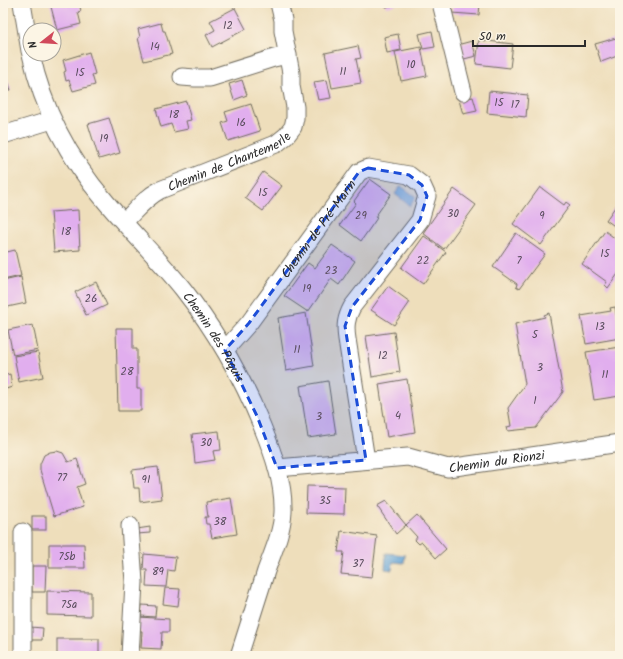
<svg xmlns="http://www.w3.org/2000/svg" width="623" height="659" font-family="Kalam,sans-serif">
	<rect width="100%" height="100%" fill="#fcf5e5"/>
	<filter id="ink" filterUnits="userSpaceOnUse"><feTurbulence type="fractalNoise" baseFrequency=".025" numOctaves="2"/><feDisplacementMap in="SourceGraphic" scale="8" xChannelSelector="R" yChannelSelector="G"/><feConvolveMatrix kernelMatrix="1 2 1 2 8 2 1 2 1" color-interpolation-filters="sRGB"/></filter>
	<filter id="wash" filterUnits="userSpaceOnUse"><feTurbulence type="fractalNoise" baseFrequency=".012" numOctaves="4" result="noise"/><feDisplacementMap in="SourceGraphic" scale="16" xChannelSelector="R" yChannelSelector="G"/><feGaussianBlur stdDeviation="0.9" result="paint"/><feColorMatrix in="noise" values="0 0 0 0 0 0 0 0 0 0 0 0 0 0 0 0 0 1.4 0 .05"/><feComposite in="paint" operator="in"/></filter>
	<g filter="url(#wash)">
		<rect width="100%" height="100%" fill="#eedebb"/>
		<!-- water -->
		<g fill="#64a3d6" stroke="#486780">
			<path d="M401 186 416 197 410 206 395 194Z"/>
			<path d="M386 553 405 555 404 563 393 562 392 570 385 569Z"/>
		</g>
		<g id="blocks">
			<!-- building -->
			<g fill="#e1aeee">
				<path d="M50 3H79L81 11 78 12 81 24 57 30Z"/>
				<path d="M385 3H395L396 5 386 7Z"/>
				<path d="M453 3H480L479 15 452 13Z"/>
				<path d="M235 8 246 29 212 47 206 35 215 30 210 21Z"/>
				<path d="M161 23 163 31H165L172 54 144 61 138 38 140 37 138 29Z"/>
				<path d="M432 31 435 47 423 49 419 34Z"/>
				<path d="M398 34 401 50 387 53 384 37Z"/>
				<path d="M616 38 620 49V55L601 62 595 44Z"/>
				<path d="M479 40 513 44 510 68 476 64Z"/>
				<path d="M472 41 476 56 460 60 457 45Z"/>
				<path d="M358 46 361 58 356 59 361 83 332 88 325 53Z"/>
				<path d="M421 47 427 76 401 81 395 52Z"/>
				<path d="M89 52 95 74 92 75 95 85 73 91 69 80 66 81 64 72 66 71 63 60Z"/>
				<path d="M3 66 11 90 3 92Z"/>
				<path d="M242 80 247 95 234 100 229 84Z"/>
				<path d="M327 80 331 98 318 100 314 82Z"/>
				<path d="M489 91 528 95 526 117 487 113Z"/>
				<path d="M473 97 477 111 463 114 459 100Z"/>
				<path d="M186 101 191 120 186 121 188 129 174 132 171 124 161 127 156 109Z"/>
				<path d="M251 104 260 131 228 141 222 123 228 121 225 112Z"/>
				<path d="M109 118 120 153 99 159 88 124Z"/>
				<path d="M263 172 282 186 263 211 245 198Z"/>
				<path d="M370 179 391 194 375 217 377 218 361 241 340 225 356 203 354 201Z"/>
				<path d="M540 187 564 205 566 202 570 205 541 245 513 224Z"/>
				<path d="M454 189 476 205 444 249 423 233Z"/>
				<path d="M620 200V230L606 220Z"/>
				<path d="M78 210 80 250 54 252 51 212Z"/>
				<path d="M605 231 620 242V271L608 288 605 285 607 282 582 264Z"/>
				<path d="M516 233 545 254 519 289 516 287 517 284 493 267Z"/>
				<path d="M424 236 446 252 423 284 401 268Z"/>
				<path d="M332 245 355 261 339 285 331 279 308 312 284 296 308 263 315 268Z"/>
				<path d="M15 250 21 276 3 280V253Z"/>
				<path d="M21 277 26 303 3 308V281Z"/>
				<path d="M96 282 107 305 86 315 75 292Z"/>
				<path d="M388 286 410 302 394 325 371 310Z"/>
				<path d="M615 307 620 338 586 344 581 316 611 311 610 308Z"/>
				<path d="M306 313 314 366 286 371 278 318Z"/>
				<path d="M549 313 563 392 536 428 508 431 507 427 511 426 508 408 525 384 515 324 545 317 544 315Z"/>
				<path d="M33 325 38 350 13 355 8 330Z"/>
				<path d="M116 328H133V349H137V389H141V411H118Z"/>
				<path d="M394 332 400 372 372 377 366 336Z"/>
				<path d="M620 347V396L594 400 586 352Z"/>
				<path d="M38 352 43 377 19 382 14 356Z"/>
				<path d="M10 374 12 387 6 389 3 376Z"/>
				<path d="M407 379 415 432 387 437 379 384Z"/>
				<path d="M328 381 336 434 308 438 300 386Z"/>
				<path d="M219 431 221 450 213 451 215 460 195 463 192 434Z"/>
				<path d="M57 451 63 453 68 462 77 459 85 484 77 487 83 507 54 516 40 470V464L44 455 50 452Z"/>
				<path d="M158 467 162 499 140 502 139 488H134L132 470Z"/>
				<path d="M307 486 345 487 344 514 306 513Z"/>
				<path d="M231 498 237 534 212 538 209 524H206L205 517H208L206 502Z"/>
				<path d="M386 501 406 525 396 534 377 506Z"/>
				<path d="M417 515 446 549 436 558 422 542 419 544 415 540 417 537 406 525Z"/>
				<rect x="32" y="516" width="14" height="14"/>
				<path d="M150 527V533L137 534V529Z"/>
				<path d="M341 531 377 536 372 577 341 574 344 552H338Z"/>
				<path d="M49 544H84L85 568H49Z"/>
				<path d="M144 554 176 557 174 571 168 570 166 587 146 586 147 570H143Z"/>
				<path d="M32 566H46L45 592H32Z"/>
				<path d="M165 588 180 589 178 606 163 604Z"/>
				<path d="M47 591 91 592V616L47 615Z"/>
				<path d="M142 605 156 606 155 617 141 616Z"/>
				<path d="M139 617 169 619V632H162L161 649 141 648 142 631H138Z"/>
				<path d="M30 627 43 628 42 640H29Z"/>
				<rect x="57" y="639" width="42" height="17"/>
			</g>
		</g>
	</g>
	<g filter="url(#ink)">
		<use href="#blocks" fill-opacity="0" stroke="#6f6a5d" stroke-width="1"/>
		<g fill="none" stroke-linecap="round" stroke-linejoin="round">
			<!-- minor casing -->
			<g stroke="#6f6a5d" stroke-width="19">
				<g id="minor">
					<path d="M22 3 30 51"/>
					<path d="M441 3 463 92"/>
					<path id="s1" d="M31 54C43 110 69 159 106 202 131 232 159 259 183 289 216 331 242 377 262 426 273 453 284 482 283 512 282 532 273 552 266 571 257 599 248 627 239 656"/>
					<path d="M182 77 195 78H210L274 58 288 55"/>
					<path d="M3 135 52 120"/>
					<path id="s2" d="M124 222C136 210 145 198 160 190L276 144 286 136 293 127 295 118V107L291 86V73L283 31V20L279 3"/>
					<path id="s3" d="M225 350 249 323 359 172 368 168 409 175 422 185 427 196 420 220 352 307C346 318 345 326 347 339L366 460"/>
					<path id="s4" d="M277 468 408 457 448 468 620 443"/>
					<path d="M130 526 134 582 130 656"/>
					<path d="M23 656V532"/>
				</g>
			</g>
			<!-- minor -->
			<use href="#minor" stroke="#fff" stroke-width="17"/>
		</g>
	</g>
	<!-- marked area -->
	<path fill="#1d4ed8" fill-opacity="0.2" stroke="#1d4ed8" stroke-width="3" stroke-dasharray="8 5" stroke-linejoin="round" d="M368 168 409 175 422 185 427 196 420 220 352 307 345 326 366 460 277 468 257 416 225 350 249 323 359 172Z"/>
	<g text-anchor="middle" stroke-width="3.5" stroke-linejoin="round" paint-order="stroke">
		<!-- number labels -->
		<g font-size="11" fill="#584c5c">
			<text x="228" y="29">12</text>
			<text x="155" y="50">14</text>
			<text x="411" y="68">10</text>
			<text x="343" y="75">11</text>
			<text x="80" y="76">15</text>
			<text x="499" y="106">15</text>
			<text x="515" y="108">17</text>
			<text x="174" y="118">18</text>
			<text x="241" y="126">16</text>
			<text x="104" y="142">19</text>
			<text x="263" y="196">15</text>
			<text x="453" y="217">30</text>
			<text x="361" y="219">29</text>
			<text x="542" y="219">9</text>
			<text x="66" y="235">18</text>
			<text x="605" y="257">15</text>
			<text x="423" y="264">22</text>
			<text x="519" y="264">7</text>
			<text x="331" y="274">23</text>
			<text x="307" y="292">19</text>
			<text x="91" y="302">26</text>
			<text x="600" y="330">13</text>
			<text x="535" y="338">5</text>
			<text x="297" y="353">11</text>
			<text x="383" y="359">12</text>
			<text x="540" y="371">3</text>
			<text x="127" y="375">28</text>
			<text x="605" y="378">11</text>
			<text x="535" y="404">1</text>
			<text x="398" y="419">4</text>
			<text x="319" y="420">3</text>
			<text x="206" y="446">30</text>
			<text x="62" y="481">77</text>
			<text x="146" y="483">91</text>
			<text x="325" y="504">35</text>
			<text x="220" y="525">38</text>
			<text x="67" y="560">75b</text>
			<text x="358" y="567">37</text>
			<text x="158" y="575">89</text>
			<text x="69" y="608">75a</text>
		</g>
		<!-- street labels -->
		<g font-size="13" fill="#2b2b2b" stroke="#fcf5e5">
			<text dy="5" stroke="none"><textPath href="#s2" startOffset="123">Chemin de Chantemerle</textPath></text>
			<text dy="5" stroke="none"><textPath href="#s3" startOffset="153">Chemin de Pré-Marin</textPath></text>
			<text dy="5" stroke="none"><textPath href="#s1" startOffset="341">Chemin des Pâquis</textPath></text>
			<text dy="5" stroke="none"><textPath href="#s4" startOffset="222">Chemin du Rionzi</textPath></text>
		</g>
	</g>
	<!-- margin -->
	<rect width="623" height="659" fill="none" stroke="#fcf5e5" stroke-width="16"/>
	<!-- north arrow -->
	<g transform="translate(42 42) rotate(253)"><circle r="19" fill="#fcf5e5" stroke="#a8a49b"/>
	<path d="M0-3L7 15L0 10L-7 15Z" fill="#d1495b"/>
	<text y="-6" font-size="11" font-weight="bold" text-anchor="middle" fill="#2b2b2b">N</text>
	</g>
	<!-- scale -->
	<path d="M473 40v6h112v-6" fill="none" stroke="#2b2b2b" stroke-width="2"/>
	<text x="479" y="40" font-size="12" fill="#2b2b2b" stroke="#fcf5e5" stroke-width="3" paint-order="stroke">50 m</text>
</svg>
